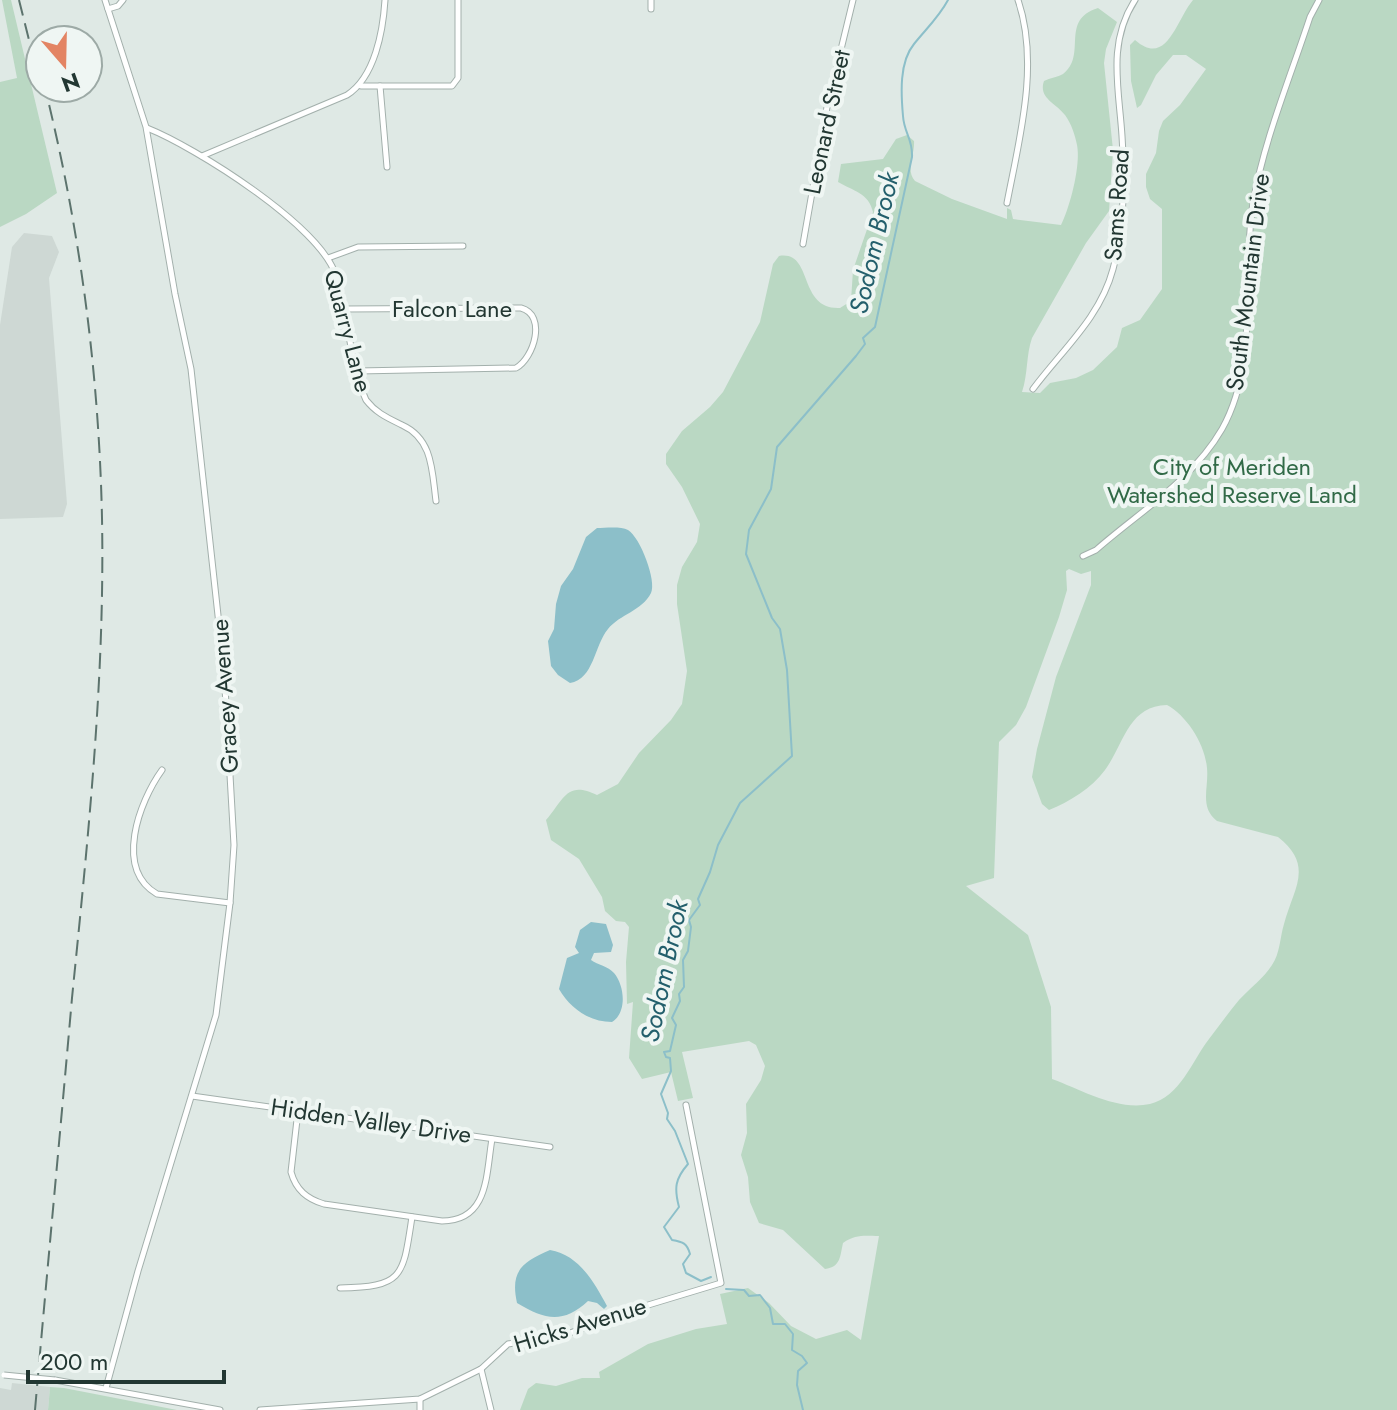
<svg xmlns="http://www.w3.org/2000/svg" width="1397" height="1410" font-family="Jost,sans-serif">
	<rect width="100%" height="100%" fill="#dfe9e5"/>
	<!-- built -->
	<g fill="#ced8d4">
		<path d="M24 233 52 236 59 252 49 278 67 504 63 517 0 519V325L12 247Z"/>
		<path d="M12 1383 50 1387 48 1410H0V1388L11 1390Z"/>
	</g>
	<!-- green -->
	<g fill="#bad8c3" fill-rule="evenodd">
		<path d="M2 0H11L57 193 26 214 0 227V82L17 78Z"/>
		<path d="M1193 0H1397V1410H520L528 1389 536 1383 556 1386 582 1378H600L599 1372 648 1344 696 1329 727 1324 720 1294 748 1288 769 1303 791 1326 816 1339 847 1330 861 1340 879 1236C864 1236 856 1234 843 1243 840 1256 841 1267 825 1269L783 1230 759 1223 750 1202 748 1177 741 1155 747 1133 746 1104 761 1080 765 1066 756 1045 749 1041 682 1052 693 1098 678 1101 671 1072 642 1079 629 1058 633 1002 627 1004 626 962 629 927 625 922 616 921 605 911 602 897 579 859 551 840 546 820C564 799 567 780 597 795L618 784 639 753 671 720 682 704 687 671 677 604V585L682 567 697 542 700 524 682 487 666 464V454L682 431 710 407 723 392 760 322 773 264 779 256C814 250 797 310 840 308L851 301 853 270 873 212C869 193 853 191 838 182L841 164 883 159 896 139 907 135 914 141C915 155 905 170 915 181L952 199 1007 219V208L1011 210 1013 219 1061 225C1070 207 1081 165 1077 145 1075 135 1071 123 1065 115 1056 103 1038 98 1044 81 1050 78 1058 77 1063 74 1088 55 1059 20 1098 8L1117 22 1106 49 1104 63 1113 150 1109 211 1086 243 1032 338C1026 355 1028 374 1022 392L1040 393 1050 383 1076 378 1093 370 1117 347 1122 328 1140 320 1162 289V209L1150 199 1146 187V174L1156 153 1159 131 1163 121 1180 105 1206 69 1186 55H1173L1156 75 1141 105 1137 108 1131 81 1130 45 1135 40C1167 68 1176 20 1193 0ZM1069 569 1081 574 1091 571V585L1056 677 1037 749 1032 777 1042 804 1049 810C1069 802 1092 788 1105 770 1124 744 1128 706 1167 705 1187 716 1205 744 1207 768 1209 788 1199 807 1217 821L1278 837C1315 866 1293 889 1284 924 1280 937 1280 954 1272 965 1263 979 1250 988 1239 1000 1229 1012 1219 1026 1209 1039 1192 1061 1180 1097 1150 1104 1117 1111 1082 1090 1052 1079L1051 1007 1028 935 966 886 994 878 999 742 1016 725 1026 707 1059 617 1067 590 1066 571Z"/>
		<path d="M50 1387 64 1388 177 1410H48Z"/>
	</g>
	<!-- water -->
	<g fill="#8cbfc9">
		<path d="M597 528C605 528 621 526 628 530 640 537 657 581 651 593 642 611 620 614 608 629 594 646 594 679 570 683L558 675 551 666 548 641 554 629 556 604 561 586 573 569 586 537Z"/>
		<path d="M591 922 606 924 613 945 611 952 594 953 591 960C598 965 608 966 614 973 625 986 627 1013 612 1022 589 1022 570 1008 559 989L567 958 579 953 575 947 580 930Z"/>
		<path d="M550 1250C579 1255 594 1282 607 1306L604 1309 597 1303 588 1301C563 1324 545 1320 517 1303 510 1271 522 1262 550 1250Z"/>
	</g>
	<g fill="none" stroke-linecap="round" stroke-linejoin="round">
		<!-- stream -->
		<g stroke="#8cbfc9" stroke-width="2">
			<path d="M711 1277 701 1281 686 1273 683 1264 690 1254C687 1243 683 1242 672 1240L664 1227 679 1207C674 1188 675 1179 688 1164L675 1131 667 1119 668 1113 661 1094 671 1071 670 1058 666 1057 664 1052 670 1051 676 1025 672 1018 680 1001 679 994 684 987 683 960 688 951 691 927 689 920 700 905 698 899 710 872 718 845 740 803 792 756 787 670 780 629 772 618 746 554 749 530 771 489 777 447 856 356 865 344 863 338 875 327 912 157C913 139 904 133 903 116 901 94 899 62 914 44 926 29 939 17 948 0"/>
			<path d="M726 1289 744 1290 749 1296 760 1295 770 1308 773 1324H785L793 1334 792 1350 802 1356 807 1363 798 1371 797 1385 803 1410"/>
		</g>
		<!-- street casing -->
		<g stroke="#a3b0ac" stroke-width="7">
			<g id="street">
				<path d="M105 0 146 127 175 294 191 369 224 670 234 845 230 903 216 1015 138 1271 106 1388"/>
				<path d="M651 0V9"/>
				<path d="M108 9 118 6 123 0"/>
				<path d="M361 86H452L458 78V0"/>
				<path d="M380 86 387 167"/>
				<path d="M147 128C195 147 321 226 336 276 349 316 349 362 366 400 376 413 388 418 402 425 433 439 432 471 436 501"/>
				<path d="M202 156 347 95C375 77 383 31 385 0"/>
				<path d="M1007 203C1019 140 1040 64 1018 0"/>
				<path d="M803 244 827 107 853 0"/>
				<path d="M328 258 358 247 463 246"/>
				<path d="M345 309 521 308C547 315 534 358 516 368L358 371"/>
				<path d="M1033 389C1062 350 1100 318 1113 269 1124 228 1125 178 1122 136 1119 88 1107 43 1135 0"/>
				<path d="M1083 556 1096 550C1139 512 1192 481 1222 429 1260 361 1241 277 1253 203 1264 140 1290 78 1310 17L1319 0"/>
				<path d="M162 770C139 802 114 869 157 894L230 903"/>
				<path d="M192 1096 550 1147"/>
				<path d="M298 1111 291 1172C296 1190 307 1199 324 1204L442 1221C489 1221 486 1174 492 1139"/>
				<path d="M340 1288C404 1287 403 1276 412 1217"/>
				<path d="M481 1369 491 1410"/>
				<path d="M55 1380 220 1410"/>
				<path d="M420 1399V1410"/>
				<path d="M260 1410 420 1399 481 1369 508 1344 570 1333 635 1309 721 1283 686 1105"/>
			</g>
		</g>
		<!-- street -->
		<use href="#street" stroke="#fff" stroke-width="5"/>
		<!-- rail -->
		<g stroke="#5c736d" stroke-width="2" stroke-dasharray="16 8" stroke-linecap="butt">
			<path d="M19 0 40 84"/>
			<path d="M35 1410C47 1272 60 1135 72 998 88 838 105 678 102 518 99 373 80 229 45 88"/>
		</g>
		<!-- street-bridge casing -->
		<g stroke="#a3b0ac" stroke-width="7" stroke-linecap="butt">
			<path id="street-bridge" d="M4 1375 55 1380"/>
		</g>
		<!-- street-bridge -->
		<use href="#street-bridge" stroke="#fff" stroke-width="5"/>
	</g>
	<g text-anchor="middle" stroke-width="8" stroke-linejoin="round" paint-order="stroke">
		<!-- street labels -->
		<g font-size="24" fill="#223732" stroke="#eff6f3">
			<text transform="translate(827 122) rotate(-78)" y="8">Leonard Street</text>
			<text transform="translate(1117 205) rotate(-86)" y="8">Sams Road</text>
			<text transform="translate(1248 282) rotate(-83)" y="8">South Mountain Drive</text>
			<text x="452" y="317">Falcon Lane</text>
			<text transform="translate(348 331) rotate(75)" y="8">Quarry Lane</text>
			<text transform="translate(225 696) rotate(-94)" y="8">Gracey Avenue</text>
			<text transform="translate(371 1121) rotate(8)" y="8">Hidden Valley Drive</text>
			<text transform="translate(580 1325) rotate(-17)" y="8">Hicks Avenue</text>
		</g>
		<!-- park labels -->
		<g font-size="24" fill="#316a47" stroke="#eff6f3">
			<text x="1232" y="475">City of Meriden<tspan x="1232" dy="28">Watershed Reserve Land</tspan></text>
		</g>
		<!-- water labels -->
		<g font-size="26" font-style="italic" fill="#235f6c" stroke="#eff6f3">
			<text transform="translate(874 243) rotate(-77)" y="9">Sodom Brook</text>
			<text transform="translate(664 971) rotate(-78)" y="9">Sodom Brook</text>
		</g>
	</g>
	<!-- north arrow -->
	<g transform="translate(64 64) rotate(160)"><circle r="38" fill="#eff6f3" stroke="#9daaa6" stroke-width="2"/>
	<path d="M0-6L14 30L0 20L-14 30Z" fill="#e38463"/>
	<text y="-12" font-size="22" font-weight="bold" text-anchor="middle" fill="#223732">N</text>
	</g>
	<!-- scale -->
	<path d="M28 1370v12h196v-12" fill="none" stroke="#223732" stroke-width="4"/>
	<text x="40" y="1370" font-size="24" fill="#223732" stroke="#eff6f3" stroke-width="6" paint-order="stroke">200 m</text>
</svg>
